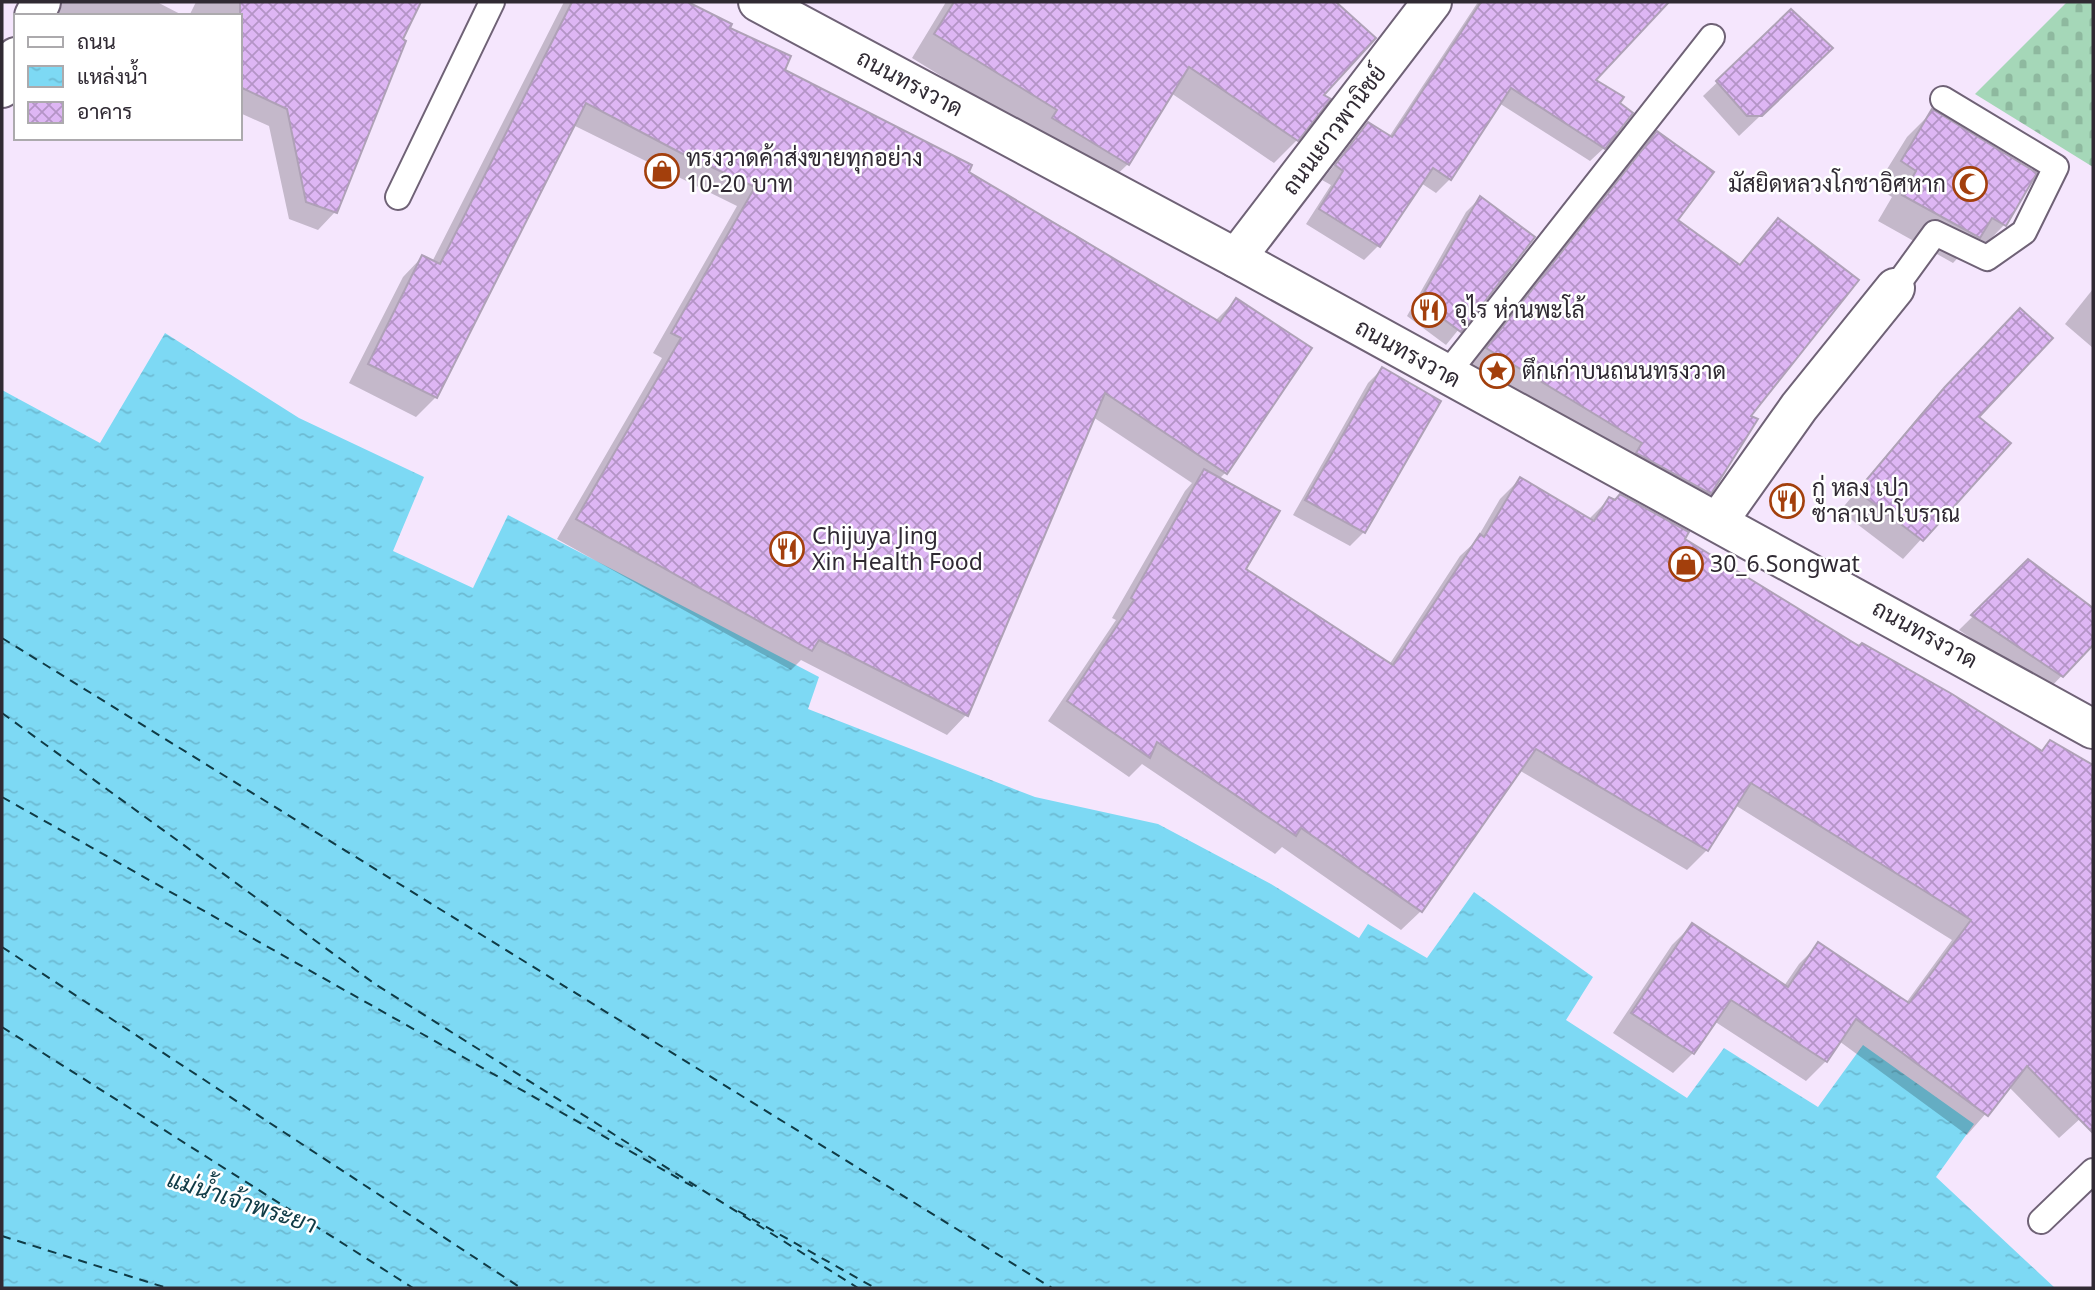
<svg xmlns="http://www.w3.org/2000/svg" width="2095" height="1290" font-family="'Noto Sans',Sarabun,sans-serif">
	<defs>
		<pattern id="cemetery-stones" width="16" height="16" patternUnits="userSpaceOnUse" patternTransform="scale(1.75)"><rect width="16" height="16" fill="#a5d7b8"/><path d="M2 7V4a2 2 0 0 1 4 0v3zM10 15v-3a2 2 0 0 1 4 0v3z" fill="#8eb99f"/></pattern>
		<pattern id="water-ripples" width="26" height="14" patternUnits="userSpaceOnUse" patternTransform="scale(1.75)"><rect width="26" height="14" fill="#7dd9f4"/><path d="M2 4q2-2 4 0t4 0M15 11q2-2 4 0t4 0" fill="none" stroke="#6cbad2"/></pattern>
		<pattern id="building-cross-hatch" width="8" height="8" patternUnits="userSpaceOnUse" patternTransform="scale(1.75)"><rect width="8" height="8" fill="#deb6f4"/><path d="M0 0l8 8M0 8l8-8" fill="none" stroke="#b494c6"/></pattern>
	</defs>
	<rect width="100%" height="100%" fill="#f5e6fd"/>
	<!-- cemetery -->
	<path fill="url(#cemetery-stones)" d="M2067 2H2093V167L1975 94Z"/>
	<!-- water -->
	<path fill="url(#water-ripples)" d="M165 333 299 418 424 477 393 551 473 588 508 515 819 677 808 709 1035 797 1158 824 1271 884 1359 938 1368 924 1427 958 1474 892 1593 977 1566 1020 1687 1098 1724 1048 1818 1107 1863 1045 1974 1124 1936 1177 2055 1288H2V390L100 443Z"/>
	<!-- shadow -->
	<g fill="#0003">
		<path d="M49 2H157L184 16H43Z"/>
		<path d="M196 2H419L401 40 335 212 318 230 289 219 269 126 240 113V16H189Z"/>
		<path d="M564 2H685L730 25 727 29 783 71 1068 230 1215 321 1236 300 1226 472 1219 479 1244 570 1389 665 1460 556 1475 542 1500 499 1520 479 1588 520 1609 499 2041 752 2050 742 2093 766V1107L2059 1138 2009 1087 1967 1135 1839 1041 1826 1061 1806 1081 1714 1021 1693 1053 1673 1073 1613 1033 1672 945 1692 925 1784 986 1799 964 1819 944 1906 1003 1952 940 1735 805 1707 850 1687 870 1519 770 1421 911 1401 930 1282 847 1275 854 1142 764 1129 777 1048 721 1116 620 1112 618 1185 491 1192 483 1093 417 966 715 947 735 801 660 791 670 557 539 662 358 653 353 737 206 573 125 436 397 416 417 349 383 403 277 422 257 432 262Z"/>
		<path d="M946 2H1334L1374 38 1321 95 1297 140 1274 163 1171 93 1128 164 1104 187 1035 134 912 58Z"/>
		<path d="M1478 2H1666L1594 80 1604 148 1590 161 1499 103 1450 179 1436 193 1421 183 1378 246 1364 260 1306 224 1331 185 1322 180 1368 124 1389 137Z"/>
		<path d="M1791 12 1817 62 1739 136 1703 96Z"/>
		<path d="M1933 111 2004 225 1979 251 1970 245 1953 263 1878 221 1892 197 1876 187 1907 137Z"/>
		<path d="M1657 133 1676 220 1738 266 1778 221 1749 416 1709 493 1691 511 1469 367 1639 151Z"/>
		<path d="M1480 198 1533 238 1446 345 1407 316 1466 212Z"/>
		<path d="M2093 289V348L2065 324Z"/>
		<path d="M2001 329 1977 417 2009 443 1903 559 1840 511 1925 409Z"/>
		<path d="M1382 369 1364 532 1350 546 1293 515 1368 383Z"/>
		<path d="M2028 562 2093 610V643L2048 690 1959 630Z"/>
	</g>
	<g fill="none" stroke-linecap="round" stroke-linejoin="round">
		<!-- ferry -->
		<g stroke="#103b46" stroke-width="2" stroke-dasharray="9 7" stroke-linecap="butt">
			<path d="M2 638 1052 1288"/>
			<path d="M2 713 375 984 858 1288"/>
			<path d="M2 797 699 1190"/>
			<path d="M2 947 521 1288"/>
			<path d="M2 1027 413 1288"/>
			<path d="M738 1211 875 1288"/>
			<path d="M2 1236 167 1288"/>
		</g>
	</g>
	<!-- building -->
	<g fill="url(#building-cross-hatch)" stroke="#afa1b7" stroke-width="2">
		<path d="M240 2H421L403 39 406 41 337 213 306 202 287 109 240 87Z"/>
		<path d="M572 2H688L732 24 730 28 791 56 785 70 972 165 969 172 1220 322 1236 298 1312 348 1227 474 1105 393 968 716 819 640 812 651 576 519 681 338 671 333 755 187 681 153 586 103 437 398 368 364 422 255 440 264Z"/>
		<path d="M954 2H1336L1376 38 1324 95 1331 99 1298 141 1189 67 1129 165 1052 118 1057 110 934 34Z"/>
		<path d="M1481 2H1669L1596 80 1624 97 1620 103 1633 113 1605 149 1511 88 1451 180 1433 168 1380 247 1319 209 1343 171 1335 165 1368 122 1392 137Z"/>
		<path d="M1791 9 1833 48 1762 116H1747L1716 81Z"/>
		<path d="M1932 109 2037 173 2006 226 1992 218 1980 238 1902 195 1916 171 1901 161Z"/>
		<path d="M1657 131 1714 172 1678 220 1740 265 1778 218 1859 280 1751 416 1758 419 1711 494 1636 453 1642 443 1486 348Z"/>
		<path d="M1480 196 1535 237 1461 332 1419 301Z"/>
		<path d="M2020 308 2053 338 1979 417 2011 443 1923 541 1857 491 1944 388Z"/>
		<path d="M1382 367 1441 401 1365 533 1305 500Z"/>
		<path d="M1204 469 1280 511 1246 569 1393 665 1480 534 1484 537 1520 477 1594 521 1609 497 1615 500 1620 494 1689 532 1685 539 1859 646 1862 643 1952 694 2042 751 2050 740 2093 765V1133L2027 1066 1988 1116 1856 1019 1827 1062 1731 1000 1694 1054 1631 1013 1692 923 1788 987 1818 942 1909 1003 1971 920 1751 783 1708 851 1536 749 1422 912 1301 828 1296 836 1157 742 1150 758 1067 701 1134 600 1131 598Z"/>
		<path d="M2028 559 2093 608V645L2063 677 1971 615Z"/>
	</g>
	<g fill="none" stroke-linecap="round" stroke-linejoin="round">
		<!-- service casing -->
		<g stroke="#6f6276" stroke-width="28">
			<g id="service">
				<path d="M398 197 492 2"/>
				<path d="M1895 288 1935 233 1987 258 2024 232 2056 167 1943 99"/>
				<path d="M1446 375 1712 37"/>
				<path d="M2041 1221 2093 1171"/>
			</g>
		</g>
		<!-- minor casing -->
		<g stroke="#6f6276" stroke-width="42">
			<g id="minor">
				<path d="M34 16 41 2"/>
				<path d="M2 88 16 57"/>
				<path d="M1236 258 1432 2"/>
				<path d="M1719 520 1799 407 1895 288"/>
			</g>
		</g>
		<!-- tertiary casing -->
		<g stroke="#6f6276" stroke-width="42">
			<path id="tertiary" d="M758 2 1236 258 2093 729"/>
		</g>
		<!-- service -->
		<use href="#service" stroke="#fff" stroke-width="24"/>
		<!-- minor -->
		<use href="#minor" stroke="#fff" stroke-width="38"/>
		<!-- tertiary -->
		<use href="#tertiary" stroke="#fff" stroke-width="38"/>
	</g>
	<!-- icons -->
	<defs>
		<g id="shop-ring" transform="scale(1.75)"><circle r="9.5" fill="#fff" stroke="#a33f0c" stroke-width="1.5"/><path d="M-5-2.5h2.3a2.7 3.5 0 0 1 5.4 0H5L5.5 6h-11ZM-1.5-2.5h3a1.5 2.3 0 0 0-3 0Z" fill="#a33f0c"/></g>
		<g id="mosque-ring" transform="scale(1.75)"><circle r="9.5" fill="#fff" stroke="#a33f0c" stroke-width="1.5"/><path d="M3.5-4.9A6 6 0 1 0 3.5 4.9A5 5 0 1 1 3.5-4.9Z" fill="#a33f0c"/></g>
		<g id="restaurant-ring" transform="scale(1.75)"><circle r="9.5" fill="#fff" stroke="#a33f0c" stroke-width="1.5"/><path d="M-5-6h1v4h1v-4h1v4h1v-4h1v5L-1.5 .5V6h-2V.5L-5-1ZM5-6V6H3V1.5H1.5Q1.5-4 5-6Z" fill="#a33f0c"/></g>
		<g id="sight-ring" transform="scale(1.75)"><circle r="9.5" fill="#fff" stroke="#a33f0c" stroke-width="1.5"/><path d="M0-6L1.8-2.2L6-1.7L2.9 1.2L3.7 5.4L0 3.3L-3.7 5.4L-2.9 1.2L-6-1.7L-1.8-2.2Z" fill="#a33f0c"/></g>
	</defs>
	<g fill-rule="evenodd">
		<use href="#shop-ring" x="662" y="171"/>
		<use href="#mosque-ring" x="1970" y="184"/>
		<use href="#restaurant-ring" x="1429" y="310"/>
		<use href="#sight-ring" x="1497" y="371"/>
		<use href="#restaurant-ring" x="1787" y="501"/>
		<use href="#restaurant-ring" x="787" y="549"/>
		<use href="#shop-ring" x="1686" y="564"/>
	</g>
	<g text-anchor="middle" stroke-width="5" stroke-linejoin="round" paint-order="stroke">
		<!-- street labels -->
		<g font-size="23" fill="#302a33" stroke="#fff">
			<text transform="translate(910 83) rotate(28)" y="8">ถนนทรงวาด</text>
			<text transform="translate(1334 130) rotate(-53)" y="8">ถนนเยาวพานิชย์</text>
			<text transform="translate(1408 353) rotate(29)" y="8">ถนนทรงวาด</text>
			<text transform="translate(1925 634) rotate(29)" y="8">ถนนทรงวาด</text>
		</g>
		<!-- poi labels -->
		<g font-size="23" fill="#302a33" stroke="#fff" text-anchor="start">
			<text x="686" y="166">ทรงวาดค้าส่งขายทุกอย่าง<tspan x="686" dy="26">10-20 บาท</tspan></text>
			<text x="1946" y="192" text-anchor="end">มัสยิดหลวงโกชาอิศหาก</text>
			<text x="1454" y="318">อุไร ห่านพะโล้</text>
			<text x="1522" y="379">ตึกเก่าบนถนนทรงวาด</text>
			<text x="1812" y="496">กู่ หลง เปา<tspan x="1812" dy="26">ซาลาเปาโบราณ</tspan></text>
			<text x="812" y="544">Chijuya Jing<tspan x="812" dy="26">Xin Health Food</tspan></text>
			<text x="1710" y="572">30_6 Songwat</text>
		</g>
		<!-- water labels -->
		<g font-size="24" font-style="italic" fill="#103b46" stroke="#fff">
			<text transform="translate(242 1202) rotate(18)" y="8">แม่น้ำเจ้าพระยา</text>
		</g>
	</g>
	<!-- border -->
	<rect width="2095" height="1290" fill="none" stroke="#302a33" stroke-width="7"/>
	<!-- legend -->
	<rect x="14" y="14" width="228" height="126" fill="#ffffff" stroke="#acaaad" stroke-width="2"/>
	<rect x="28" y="37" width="35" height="10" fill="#ffffff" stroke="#acaaad" stroke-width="2"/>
	<text x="77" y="49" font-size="21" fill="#302a33">ถนน</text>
	<rect x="28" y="66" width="35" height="21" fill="url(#water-ripples)" stroke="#acaaad" stroke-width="2"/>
	<text x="77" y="84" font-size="21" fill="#302a33">แหล่งน้ำ</text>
	<rect x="28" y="102" width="35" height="21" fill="url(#building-cross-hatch)" stroke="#acaaad" stroke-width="2"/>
	<text x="77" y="119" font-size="21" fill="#302a33">อาคาร</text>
</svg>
